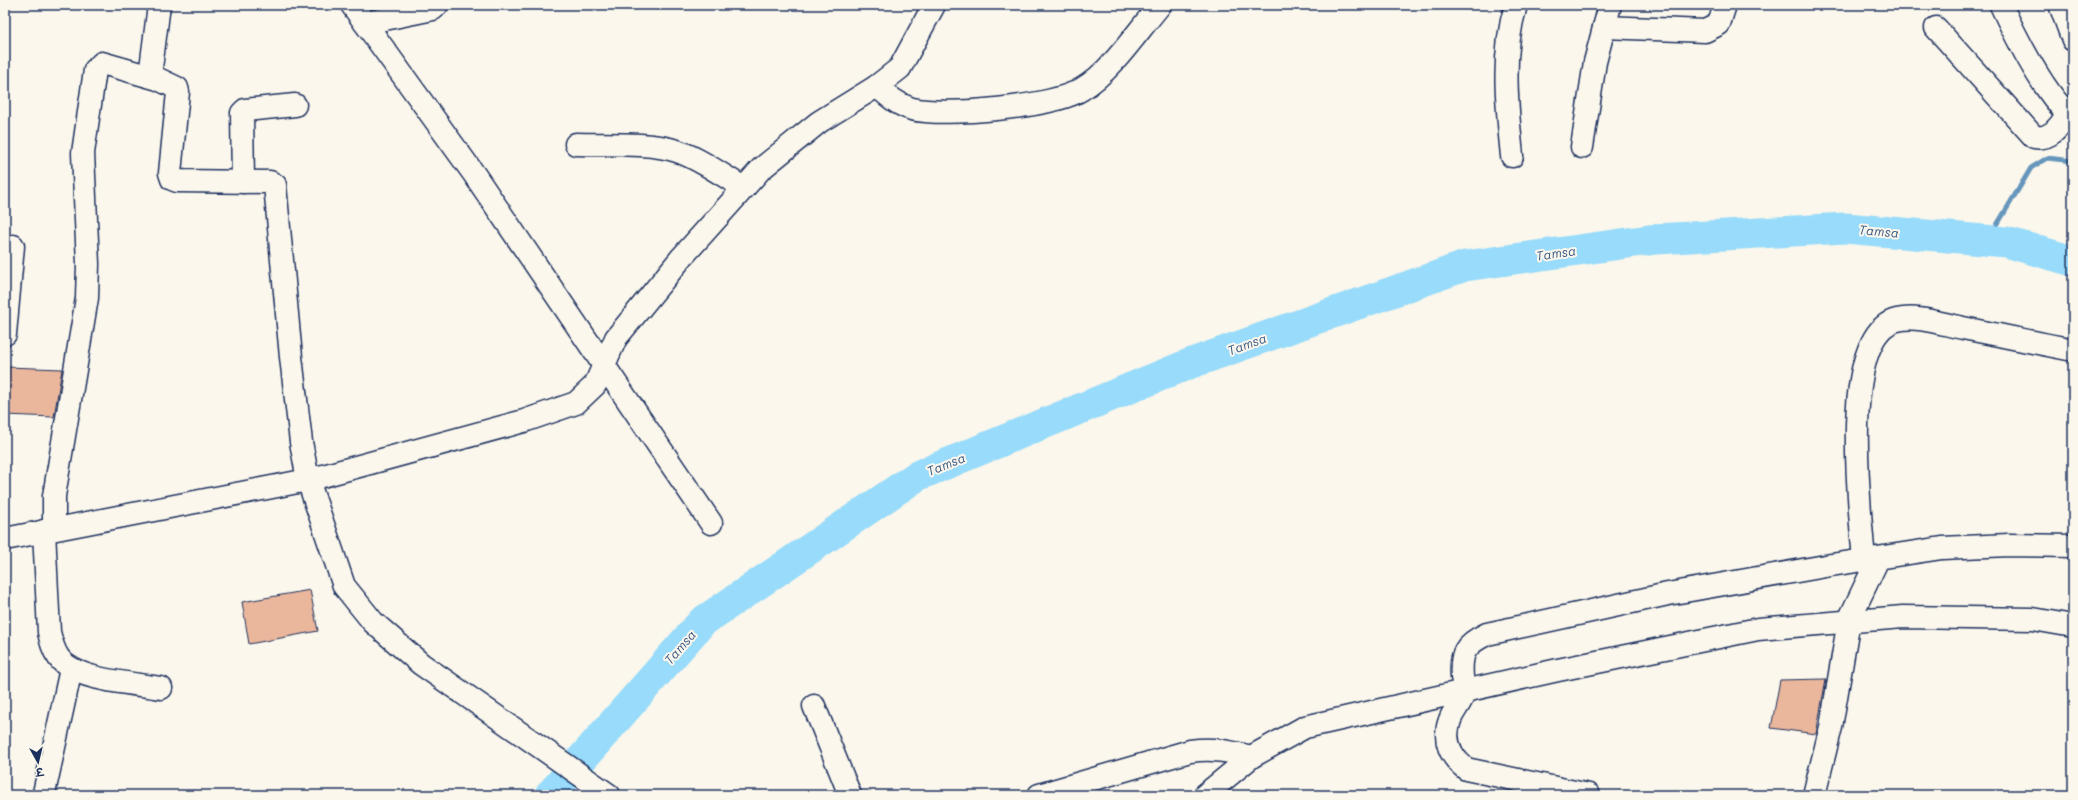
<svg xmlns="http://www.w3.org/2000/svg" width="2078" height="800" font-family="Mali,'Playpen Sans Deva',sans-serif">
	<rect width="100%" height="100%" fill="#fbf7ec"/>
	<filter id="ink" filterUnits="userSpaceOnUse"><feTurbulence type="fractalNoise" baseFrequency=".025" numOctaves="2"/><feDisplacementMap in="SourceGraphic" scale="8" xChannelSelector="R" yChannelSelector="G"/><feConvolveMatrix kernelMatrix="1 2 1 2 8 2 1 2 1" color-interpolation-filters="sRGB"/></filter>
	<g filter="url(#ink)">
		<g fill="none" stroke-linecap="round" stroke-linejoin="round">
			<!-- stream -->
			<path stroke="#6696bc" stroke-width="5" d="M1988 240 2031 168 2047 158 2073 161"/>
			<!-- river -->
			<path stroke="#98dbfa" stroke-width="31" d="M550 795 702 622 917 476 1189 364 1465 266 1656 239 1845 228 2006 242 2073 261"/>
		</g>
		<!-- building -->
		<g fill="#ebb79c" stroke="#1b2f5e">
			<path d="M7 367 62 369 54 417 5 415Z"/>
			<path d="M310 590 318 631 249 644 242 602Z"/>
			<path d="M1826 679 1816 734 1771 728 1780 680Z"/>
		</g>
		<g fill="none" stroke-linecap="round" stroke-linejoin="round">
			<!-- minor casing -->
			<g stroke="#1b2f5e" stroke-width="25">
				<g id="minor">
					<path d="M352 5 474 174 711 523"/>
					<path d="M2001 5C2016 37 2042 90 2068 114L2073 107"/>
					<path d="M2060 5 2073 40"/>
					<path d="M365 23 433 9 437 5"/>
					<path d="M1604 27 1705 31 1719 24 1725 5"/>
					<path d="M1936 28 2034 137C2051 140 2059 127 2068 114"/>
					<path d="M150 76 159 5"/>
					<path d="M877 86C888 96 898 105 912 109 944 117 1055 107 1082 89 1112 71 1137 32 1160 5"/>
					<path d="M576 144C608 145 648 142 677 151 701 159 723 176 744 188"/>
					<path d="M1582 147 1595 62 1610 5"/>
					<path d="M1512 156C1507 105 1501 55 1516 5"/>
					<path d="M243 182 242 113 245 110 295 105"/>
					<path d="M5 334 13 246"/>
					<path d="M54 529V496L87 298 88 264 83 153 95 70 102 63 158 79 177 88 178 92 170 173 172 179 177 181 270 182 275 185 291 357 301 442 308 480 344 586 373 622 421 664 609 795"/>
					<path d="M44 531 49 632C51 641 53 650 59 658 76 681 133 683 161 688"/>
					<path d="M5 539 308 480 524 421 576 403 595 385 616 338 630 321 682 257 761 169 819 122 877 86 900 68 934 5"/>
					<path d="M1864 561C1861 516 1837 334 1897 320 1918 315 1942 324 1963 328 2000 335 2036 343 2073 350"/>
					<path d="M814 706 850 795"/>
					<path d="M44 793 71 669"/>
					<path d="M1039 795 1190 751C1213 748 1228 751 1251 757"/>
					<path d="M1205 795 1251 757 1305 727 1558 670 1758 629 1903 617 2033 619 2073 626"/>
					<path d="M1589 795 1466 769C1451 757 1442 741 1450 720 1453 711 1462 702 1464 693 1465 688 1463 682 1462 677 1460 653 1465 644 1487 634L1668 594 1831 565 1942 548 2009 545 2073 546"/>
					<path d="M1814 795 1831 727 1849 620 1878 559"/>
				</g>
			</g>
			<!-- minor -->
			<use href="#minor" stroke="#fbf7ec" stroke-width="22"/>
		</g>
	</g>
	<g text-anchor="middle" stroke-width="4" stroke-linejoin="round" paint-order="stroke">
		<!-- water labels -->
		<g font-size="13" font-style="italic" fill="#3a5a85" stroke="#fbf7ec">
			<text transform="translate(1879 231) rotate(5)" y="5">Tamsa</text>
			<text transform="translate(1556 253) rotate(-8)" y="5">Tamsa</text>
			<text transform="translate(1247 344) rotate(-20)" y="5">Tamsa</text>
			<text transform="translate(946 464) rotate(-22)" y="5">Tamsa</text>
			<text transform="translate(680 647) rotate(-49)" y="5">Tamsa</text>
		</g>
	</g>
	<!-- margin -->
	<rect width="2078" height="800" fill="none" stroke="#fbf7ec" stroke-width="20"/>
	<rect x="10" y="10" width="2058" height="780" fill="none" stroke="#1b2f5e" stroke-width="1.5" filter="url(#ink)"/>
	<!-- north arrow -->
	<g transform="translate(38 762) rotate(172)" stroke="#fbf7ec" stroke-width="3" paint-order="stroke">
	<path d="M0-3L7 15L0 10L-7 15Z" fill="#1b2f5e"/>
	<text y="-6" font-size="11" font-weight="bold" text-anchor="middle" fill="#1b2f5e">उ</text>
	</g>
</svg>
